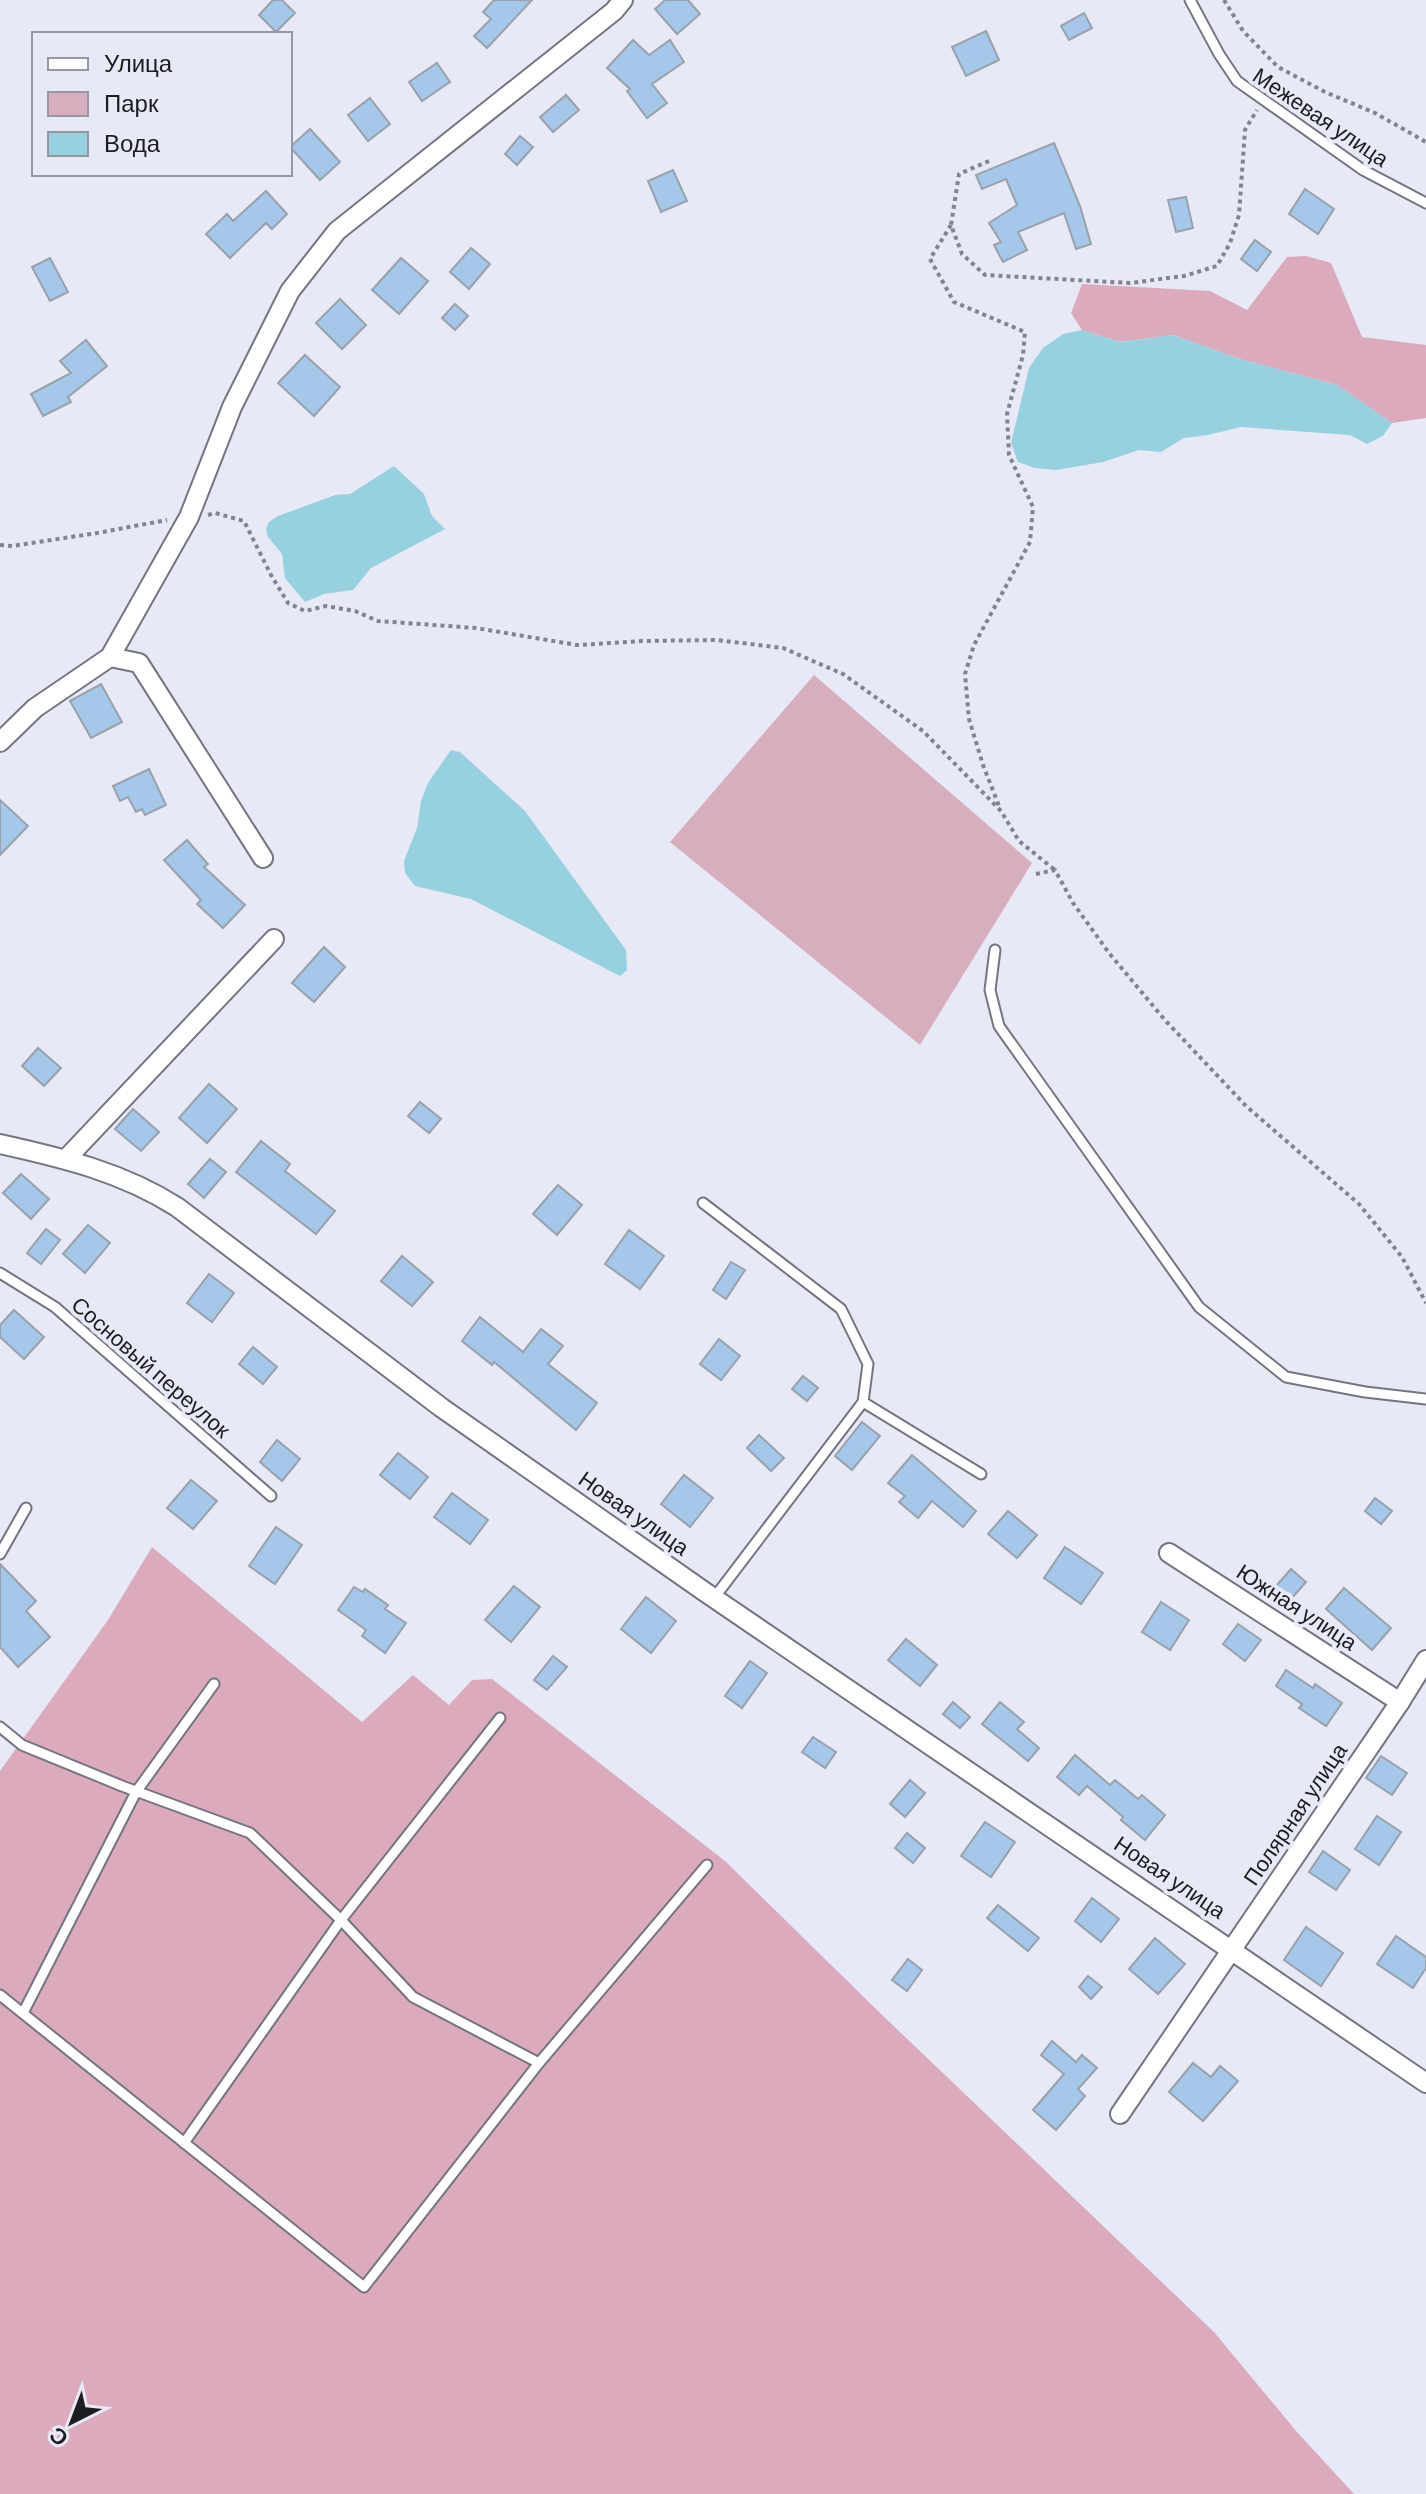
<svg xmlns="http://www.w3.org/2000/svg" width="1426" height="2494" font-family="Barlow,sans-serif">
	<rect width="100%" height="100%" fill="#e8e9f6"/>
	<!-- green -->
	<path fill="#d7aebd" d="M814 675 1032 863 920 1045 670 842Z"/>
	<!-- forest -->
	<g fill="#dbaabc">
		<path d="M1306 256 1331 263 1362 337 1426 345V418L1392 423 1337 385 1240 359 1173 335 1120 342 1082 330 1071 313 1082 284 1210 291 1247 310 1287 257Z"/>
		<path d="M152 1547 362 1722 413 1675 449 1705 472 1680 492 1679 725 1861 879 2012 1214 2332 1297 2432 1354 2494H0V1771L108 1620Z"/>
	</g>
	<!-- water -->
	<g fill="#97d0de">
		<path d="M1082 330 1120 342 1173 335 1240 359 1337 385 1392 423 1383 436 1367 444 1350 435 1241 427 1208 435 1184 438 1161 452 1139 450 1103 462 1056 470 1035 468 1018 462 1011 443 1029 368 1043 348 1063 334Z"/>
		<path d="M394 466 424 494 432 516 445 529 371 568 353 590 324 594 305 602 285 578 282 554 268 537 266 529 269 522 278 516 335 495 350 494Z"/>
		<path d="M451 750 460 752 525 811 626 950 627 970 620 976 471 899 415 886 405 873 404 861 417 828 421 801 428 783Z"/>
	</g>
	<!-- building -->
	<g fill="#a5c7ea" stroke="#99a1ab" stroke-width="2">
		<path d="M273 0H282L295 13 276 32 259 15Z"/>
		<path d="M494 0H532L487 48 474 36 491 19 483 12Z"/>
		<path d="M665 0H688L700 14 677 34 655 9Z"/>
		<path d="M1084 13 1092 28 1069 40 1061 26Z"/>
		<path d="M986 31 999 60 966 76 952 47Z"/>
		<path d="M633 40 649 55 670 40 684 62 652 84 667 103 647 118 627 91 630 89 607 68Z"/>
		<path d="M437 63 450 82 422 101 409 82Z"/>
		<path d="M566 95 579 110 553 132 540 117Z"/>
		<path d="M370 98 390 124 368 141 348 115Z"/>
		<path d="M310 129 340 162 320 180 290 147Z"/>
		<path d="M520 136 533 147 517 165 505 154Z"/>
		<path d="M1054 143 1080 206 1091 244 1076 249 1064 213 1018 232 1027 250 1003 262 994 245 1001 242 989 223 1017 205 1006 179 982 189 976 175Z"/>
		<path d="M673 170 687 201 661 212 648 181Z"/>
		<path d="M1305 189 1334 209 1318 234 1289 214Z"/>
		<path d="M266 191 287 214 272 229 266 223 230 258 206 234 227 214 233 221Z"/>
		<path d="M1186 197 1193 228 1176 232 1168 200Z"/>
		<path d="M1255 240 1271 252 1257 271 1241 259Z"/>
		<path d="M471 248 490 264 469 289 450 272Z"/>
		<path d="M50 258 68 292 50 301 32 267Z"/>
		<path d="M401 258 428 281 399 314 372 290Z"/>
		<path d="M340 299 366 325 342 349 316 323Z"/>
		<path d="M455 304 468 316 455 330 442 318Z"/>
		<path d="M86 340 107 366 68 397 71 402 43 416 31 394 71 373 60 361Z"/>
		<path d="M305 355 340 387 314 416 278 383Z"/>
		<path d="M101 684 122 722 91 738 70 701Z"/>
		<path d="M149 769 166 805 145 815 142 809 136 812 128 797 120 801 113 786Z"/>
		<path d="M0 800 28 826 0 855Z"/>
		<path d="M187 840 208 864 204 867 245 905 223 928 197 904 201 900 164 860Z"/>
		<path d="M324 947 345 967 314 1002 292 983Z"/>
		<path d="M38 1048 61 1068 44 1086 22 1066Z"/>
		<path d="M209 1084 237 1109 207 1143 179 1118Z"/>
		<path d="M420 1102 441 1119 429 1133 408 1116Z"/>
		<path d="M133 1109 159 1132 141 1151 115 1129Z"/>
		<path d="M261 1141 290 1164 285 1171 335 1211 316 1234 236 1172Z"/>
		<path d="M210 1159 226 1172 204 1198 188 1184Z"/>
		<path d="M21 1174 49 1199 31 1219 3 1193Z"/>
		<path d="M558 1185 582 1205 557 1235 533 1214Z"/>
		<path d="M88 1225 110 1243 85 1273 63 1254Z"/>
		<path d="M46 1229 60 1240 41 1264 27 1253Z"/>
		<path d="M629 1230 664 1256 640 1289 605 1264Z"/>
		<path d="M402 1256 433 1282 412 1306 381 1281Z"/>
		<path d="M731 1262 745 1270 726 1299 713 1290Z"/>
		<path d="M209 1274 234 1293 212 1322 187 1303Z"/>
		<path d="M14 1310 44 1337 24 1359 0 1337V1325Z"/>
		<path d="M480 1317 523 1352 541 1329 563 1346 548 1364 597 1403 576 1430 494 1362 492 1365 462 1341Z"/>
		<path d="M719 1339 740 1356 721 1380 700 1364Z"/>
		<path d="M253 1347 277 1367 263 1384 239 1364Z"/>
		<path d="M803 1376 818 1388 807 1401 792 1389Z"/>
		<path d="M862 1422 880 1436 852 1470 835 1456Z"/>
		<path d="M759 1435 784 1458 771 1471 747 1448Z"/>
		<path d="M277 1440 300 1459 282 1481 260 1462Z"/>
		<path d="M398 1453 428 1477 410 1499 380 1475Z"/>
		<path d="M912 1455 976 1511 963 1527 932 1501 918 1518 899 1502 905 1496 888 1483Z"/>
		<path d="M684 1475 713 1498 690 1527 661 1504Z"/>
		<path d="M191 1480 217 1501 193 1529 167 1508Z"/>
		<path d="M452 1493 488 1520 470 1544 434 1517Z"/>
		<path d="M1375 1498 1392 1511 1381 1524 1365 1511Z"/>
		<path d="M1008 1511 1037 1535 1017 1558 988 1534Z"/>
		<path d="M276 1527 302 1545 275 1584 249 1566Z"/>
		<path d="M1065 1547 1103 1573 1081 1604 1044 1578Z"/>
		<path d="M0 1564 36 1601 26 1611 50 1637 18 1667 0 1647Z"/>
		<path d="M1291 1569 1306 1582 1284 1607 1269 1594Z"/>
		<path d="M514 1586 540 1607 511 1642 485 1620Z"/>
		<path d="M354 1587 363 1592 365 1589 388 1605 385 1609 406 1623 385 1653 362 1636 366 1630 338 1610Z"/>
		<path d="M1344 1588 1391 1628 1372 1650 1326 1609Z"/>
		<path d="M646 1597 676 1621 651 1653 621 1629Z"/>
		<path d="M1161 1602 1189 1620 1170 1650 1142 1632Z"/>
		<path d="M1238 1624 1261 1640 1245 1661 1223 1644Z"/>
		<path d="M906 1639 937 1665 920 1686 888 1660Z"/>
		<path d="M553 1656 567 1667 547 1690 534 1680Z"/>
		<path d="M750 1661 767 1673 742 1708 725 1696Z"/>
		<path d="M1286 1670 1313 1688 1315 1684 1342 1703 1326 1726 1299 1708 1302 1704 1276 1686Z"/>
		<path d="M953 1702 970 1717 960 1728 943 1714Z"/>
		<path d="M1000 1702 1024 1722 1017 1729 1039 1748 1028 1761 982 1724Z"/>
		<path d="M813 1737 836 1752 825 1768 802 1752Z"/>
		<path d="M1075 1755 1110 1785 1115 1780 1138 1799 1142 1795 1165 1815 1145 1840 1121 1820 1123 1817 1087 1786 1079 1795 1057 1777Z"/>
		<path d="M1381 1756 1407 1773 1392 1795 1366 1778Z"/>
		<path d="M910 1780 925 1793 905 1817 890 1804Z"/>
		<path d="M1377 1816 1401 1832 1379 1865 1355 1849Z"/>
		<path d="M985 1822 1015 1842 991 1877 961 1856Z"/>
		<path d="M907 1833 925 1848 913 1863 895 1848Z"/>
		<path d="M1323 1851 1350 1870 1336 1890 1309 1872Z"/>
		<path d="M1092 1898 1119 1919 1101 1942 1075 1921Z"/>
		<path d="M998 1905 1039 1938 1028 1951 987 1918Z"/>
		<path d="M1306 1927 1343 1953 1321 1986 1284 1960Z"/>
		<path d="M1396 1936 1426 1957V1968L1413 1988 1377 1964Z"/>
		<path d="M1155 1938 1185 1964 1158 1994 1129 1969Z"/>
		<path d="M908 1959 922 1970 907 1991 892 1980Z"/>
		<path d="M1088 1976 1102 1987 1091 1999 1079 1987Z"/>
		<path d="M1052 2041 1076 2062 1082 2055 1097 2068 1078 2089 1085 2096 1056 2130 1033 2110 1064 2074 1041 2055Z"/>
		<path d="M1193 2063 1211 2077 1220 2066 1238 2081 1203 2121 1169 2092Z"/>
	</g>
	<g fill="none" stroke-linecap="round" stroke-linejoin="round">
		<!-- service casing -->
		<g stroke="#747580" stroke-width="13">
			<g id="service">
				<path d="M1190 0 1219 54 1237 81 1363 170 1426 203"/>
				<path d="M995 950 990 990 999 1026 1199 1307 1286 1377 1365 1392 1426 1399"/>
				<path d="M703 1203 841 1309 868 1364 863 1402 714 1598"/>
				<path d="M0 1273 55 1307 271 1496"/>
				<path d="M863 1402 981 1474"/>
				<path d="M0 1554 26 1508"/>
				<path d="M0 1727 22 1745 122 1786 250 1833 341 1920 413 1997 539 2063 364 2287 0 1995"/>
				<path d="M23 2013 136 1792 214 1684"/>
				<path d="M539 2063 707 1865"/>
				<path d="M184 2143 341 1920 500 1718"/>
			</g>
		</g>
		<!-- minor casing -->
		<g stroke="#747580" stroke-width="22">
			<g id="minor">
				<path d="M110 657 139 663 263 858"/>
				<path d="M0 742 35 708 110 657 189 517 232 407 290 291 337 231 614 11 623 0"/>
				<path d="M0 1144C63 1158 122 1172 177 1207L442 1408 705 1592 1426 2083"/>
				<path d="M66 1159 274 939"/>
				<path d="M1169 1553 1400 1702"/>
				<path d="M1120 2114 1400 1702 1426 1660"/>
			</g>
		</g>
		<!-- path -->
		<g stroke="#82838c" stroke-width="4" stroke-dasharray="4 4" stroke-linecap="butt">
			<path d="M1224 0 1243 31 1278 67 1325 92 1375 113 1426 142"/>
			<path d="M989 161 959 174 951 225 962 254 985 275 1130 283 1184 276 1217 266 1230 243 1239 215 1245 130 1257 110"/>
			<path d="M951 225 930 259 954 302 1025 332 1023 355 1007 414 1009 455 1033 507 1030 542 974 645 965 674 969 719 983 765 999 806"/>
			<path d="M208 515 215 513 244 521 271 575 288 603 305 611 326 606 355 611 378 621 476 628 577 645 642 641 717 640 783 648 843 674 923 731 1001 811 1019 841 1055 870"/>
			<path d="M0 545 12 546 97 533 167 520"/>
			<path d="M1036 874 1055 870 1073 903 1109 953 1164 1019 1246 1106 1359 1204 1402 1257 1426 1303"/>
		</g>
		<!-- service -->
		<use href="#service" stroke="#fff" stroke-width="9"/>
		<!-- minor -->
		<use href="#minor" stroke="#fff" stroke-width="18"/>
	</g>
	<g text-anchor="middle" stroke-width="8" stroke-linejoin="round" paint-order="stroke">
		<!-- street labels -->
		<g font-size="22" fill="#1c1c21" stroke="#e8e9f6">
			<text transform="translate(1321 117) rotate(34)" y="8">Межевая улица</text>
			<text transform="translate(151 1367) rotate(41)" y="8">Сосновый переулок</text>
			<text transform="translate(634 1513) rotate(35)" y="8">Новая улица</text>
			<text transform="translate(1297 1607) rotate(33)" y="8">Южная улица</text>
			<text transform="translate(1295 1814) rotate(-56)" y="8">Полярная улица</text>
			<text transform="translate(1170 1877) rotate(34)" y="8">Новая улица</text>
		</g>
	</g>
	<!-- legend -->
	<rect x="32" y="32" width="260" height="144" fill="#e8e9f6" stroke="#9697a1" stroke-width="2"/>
	<rect x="48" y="58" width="40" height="12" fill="#ffffff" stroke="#9697a1" stroke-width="2"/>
	<text x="104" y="72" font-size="24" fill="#1c1c21">Улица</text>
	<rect x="48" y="92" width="40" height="24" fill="#d7aebd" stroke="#9697a1" stroke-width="2"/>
	<text x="104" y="112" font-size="24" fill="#1c1c21">Парк</text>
	<rect x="48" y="132" width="40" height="24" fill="#97d0de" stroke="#9697a1" stroke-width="2"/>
	<text x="104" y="152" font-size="24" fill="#1c1c21">Вода</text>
	<!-- north arrow -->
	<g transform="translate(72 2422) rotate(222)" stroke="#e8e9f6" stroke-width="6" paint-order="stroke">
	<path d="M0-6L14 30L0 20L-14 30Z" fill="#1c1c21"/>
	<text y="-12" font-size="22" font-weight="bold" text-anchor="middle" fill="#1c1c21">С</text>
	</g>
</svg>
